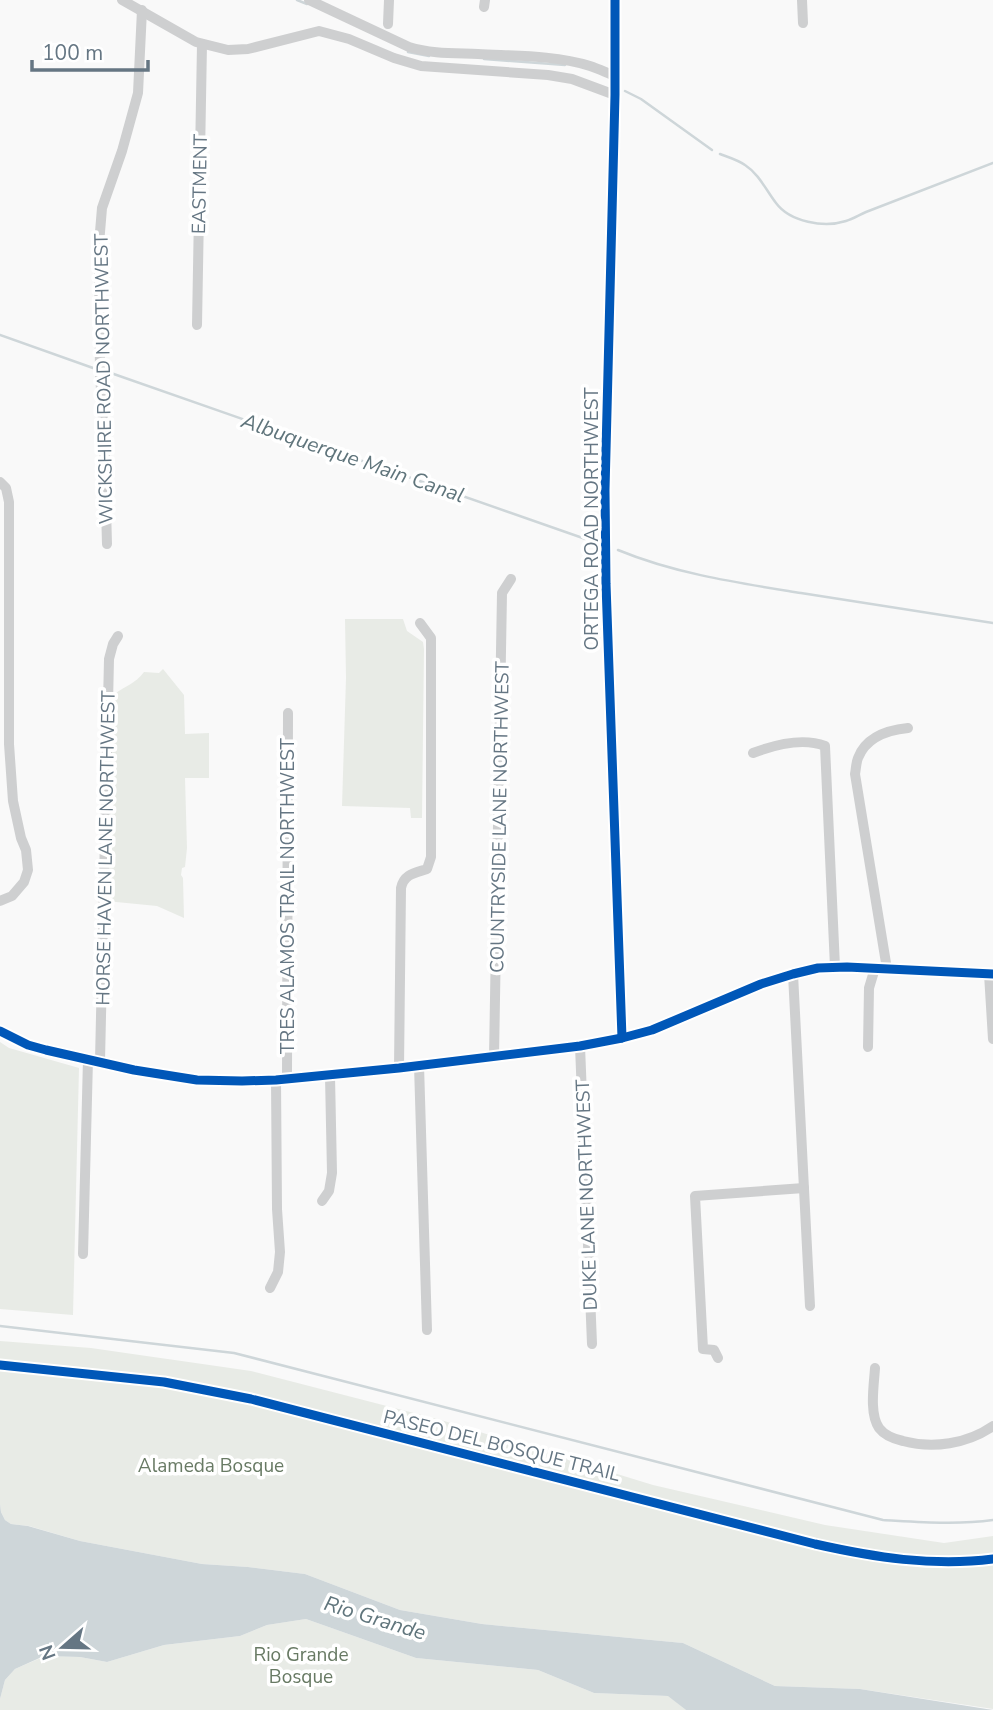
<svg xmlns="http://www.w3.org/2000/svg" width="993" height="1710" font-family="'Nunito Sans',sans-serif">
	<rect width="100%" height="100%" fill="#f9f9f9"/>
	<!-- green -->
	<g fill="#e8ebe6">
		<path d="M345 619H403L407 631 423 642 424 649 422 818H411L410 808 342 806 346 678Z"/>
		<path d="M163 669 184 695 185 734 209 733V778H185L187 848 185 867 182 868 181 875 183 878 184 918 157 906 106 901 107 868 112 847 106 845 111 697C122 687 136 684 144 672L159 673Z"/>
		<path d="M0 1042 9 1048 79 1068 73 1315 0 1309Z"/>
		<path d="M0 1341 91 1348 251 1371 441 1420 653 1485 825 1525 944 1543 993 1536V1709L860 1689 775 1686 683 1643 482 1624 400 1610 305 1574 248 1567 202 1564 80 1541 29 1526 11 1524 5 1520 1 1512 0 1504Z"/>
		<path d="M306 1619 416 1658 538 1670 594 1693 669 1696 686 1710H0V1699L5 1680 15 1669 45 1656 80 1657 107 1662 164 1645 240 1636 267 1625Z"/>
	</g>
	<!-- water -->
	<path fill="#ced6d9" d="M0 1504 1 1512 5 1520 11 1524 28 1526 80 1541 202 1564 248 1567 305 1574 400 1610 482 1624 683 1643 775 1686 860 1689 993 1710H686L668 1696 594 1693 538 1670 416 1658 306 1619 267 1625 240 1636 164 1645 107 1662 80 1657 44 1656 15 1669 5 1680 0 1699Z"/>
	<g fill="none" stroke-linecap="round" stroke-linejoin="round">
		<!-- stream -->
		<g stroke="#ced6d9" stroke-width="2.5">
			<path d="M297 0 307 4"/>
			<path d="M408 52 429 56"/>
			<path d="M484 59 565 65"/>
			<path d="M625 91 641 99 712 150"/>
			<path d="M720 154C728 157 738 160 745 165 759 174 766 190 776 203 790 222 824 228 846 221 853 219 859 215 866 212L993 163"/>
			<path d="M0 335 93 368"/>
			<path d="M108 372 597 543"/>
			<path d="M618 550C676 574 739 583 801 593 865 603 929 613 993 623"/>
			<path d="M0 1326 234 1353 883 1520C920 1522 957 1525 993 1520"/>
		</g>
		<!-- minor -->
		<g stroke="#cecfd0" stroke-width="10">
			<path d="M122 0 196 42 228 50 248 49 319 31 349 39 394 58 421 66 548 75 572 79 615 95"/>
			<path d="M309 0 409 47C432 54 454 53 478 54 514 56 555 55 590 66 599 69 607 73 615 76"/>
			<path d="M615 0V95L605 490 606 584 622 1038"/>
			<path d="M802 0 803 23"/>
			<path d="M484 7 485 0"/>
			<path d="M388 24 389 0"/>
			<path d="M197 325 202 44"/>
			<path d="M0 482 6 488 9 502V744L13 801 21 838 26 850 28 870 24 882 12 896 0 901"/>
			<path d="M107 544 104 436 100 374 99 244 102 208 122 151 138 93 142 10"/>
			<path d="M753 753C774 745 802 737 825 746L835 967"/>
			<path d="M887 969 855 774C856 769 856 763 858 758 866 737 888 730 908 728"/>
			<path d="M793 974 810 1306"/>
			<path d="M989 974 993 1039"/>
			<path d="M0 1031 28 1045 46 1050 134 1070 197 1080 242 1081 276 1080 399 1068 580 1046 622 1038 652 1030 761 984 793 974 818 968 847 967 993 974"/>
			<path d="M580 1046 592 1344"/>
			<path d="M868 1047 869 988 875 968"/>
			<path d="M494 1057 502 593 511 579"/>
			<path d="M100 1061 109 659 113 644 118 636"/>
			<path d="M419 1065 427 1330"/>
			<path d="M399 1068 401 888C404 874 415 873 427 869L431 857V638L420 623"/>
			<path d="M287 1079 288 713"/>
			<path d="M322 1201 329 1191 332 1173 330 1076"/>
			<path d="M83 1254 88 1059"/>
			<path d="M270 1288 278 1272 280 1252 277 1209 276 1080"/>
			<path d="M718 1358 714 1350 703 1349 695 1196 804 1188"/>
			<path d="M875 1368C874 1385 869 1413 879 1428 885 1436 894 1439 903 1441 933 1449 967 1444 993 1426"/>
		</g>
		<!-- cycleway casing -->
		<g stroke="#fff" stroke-width="13">
			<g id="cycleway">
				<path d="M615 0V95L605 490 606 584 622 1038"/>
				<path d="M0 1031 28 1045 46 1050 134 1070 197 1080 242 1081 276 1080 399 1068 580 1046 622 1038 652 1030 761 984 793 974 818 968 847 967 993 974"/>
				<path d="M0 1365 164 1382 251 1399 815 1544C873 1557 933 1567 993 1559"/>
			</g>
		</g>
		<!-- cycleway -->
		<use href="#cycleway" stroke="#0057b8" stroke-width="9"/>
	</g>
	<g text-anchor="middle" stroke-width="7" stroke-linejoin="round" paint-order="stroke">
		<!-- street labels -->
		<g font-size="19" fill="#657683" stroke="#fff">
			<text transform="translate(199 184) rotate(-89)" y="7">EASTMENT</text>
			<text transform="translate(103 379) rotate(-91)" y="7">WICKSHIRE ROAD NORTHWEST</text>
			<text transform="translate(591 519) rotate(-90)" y="7">ORTEGA ROAD NORTHWEST</text>
			<text transform="translate(499 817) rotate(-89)" y="7">COUNTRYSIDE LANE NORTHWEST</text>
			<text transform="translate(105 848) rotate(-89)" y="7">HORSE HAVEN LANE NORTHWEST</text>
			<text transform="translate(287 896) rotate(-90)" y="7">TRES ALAMOS TRAIL NORTHWEST</text>
			<text transform="translate(586 1195) rotate(-92)" y="7">DUKE LANE NORTHWEST</text>
			<text transform="translate(502 1445) rotate(14)" y="7">PASEO DEL BOSQUE TRAIL</text>
		</g>
		<!-- park labels -->
		<g font-size="19" fill="#687a64" stroke="#fff">
			<text x="211" y="1472">Alameda Bosque</text>
			<text x="301" y="1661">Rio Grande<tspan x="301" dy="22">Bosque</tspan></text>
		</g>
		<!-- water labels -->
		<g font-size="21" font-style="italic" fill="#60757c" stroke="#fff">
			<text transform="translate(353 458) rotate(19)" y="7">Albuquerque Main Canal</text>
			<text transform="translate(375 1618) rotate(17)" y="7">Rio Grande</text>
		</g>
	</g>
	<!-- north arrow -->
	<g transform="translate(63 1647) rotate(250)" stroke="#ffffff" stroke-width="5" paint-order="stroke">
	<path d="M0-5L12 26L0 18L-12 26Z" fill="#657683"/>
	<text y="-10" font-size="19" font-weight="bold" text-anchor="middle" fill="#657683">N</text>
	</g>
	<!-- scale -->
	<path d="M32 60v10h116v-10" fill="none" stroke="#657683" stroke-width="3.5"/>
	<text x="42" y="60" font-size="21" fill="#657683" stroke="#ffffff" stroke-width="5" paint-order="stroke">100 m</text>
</svg>
